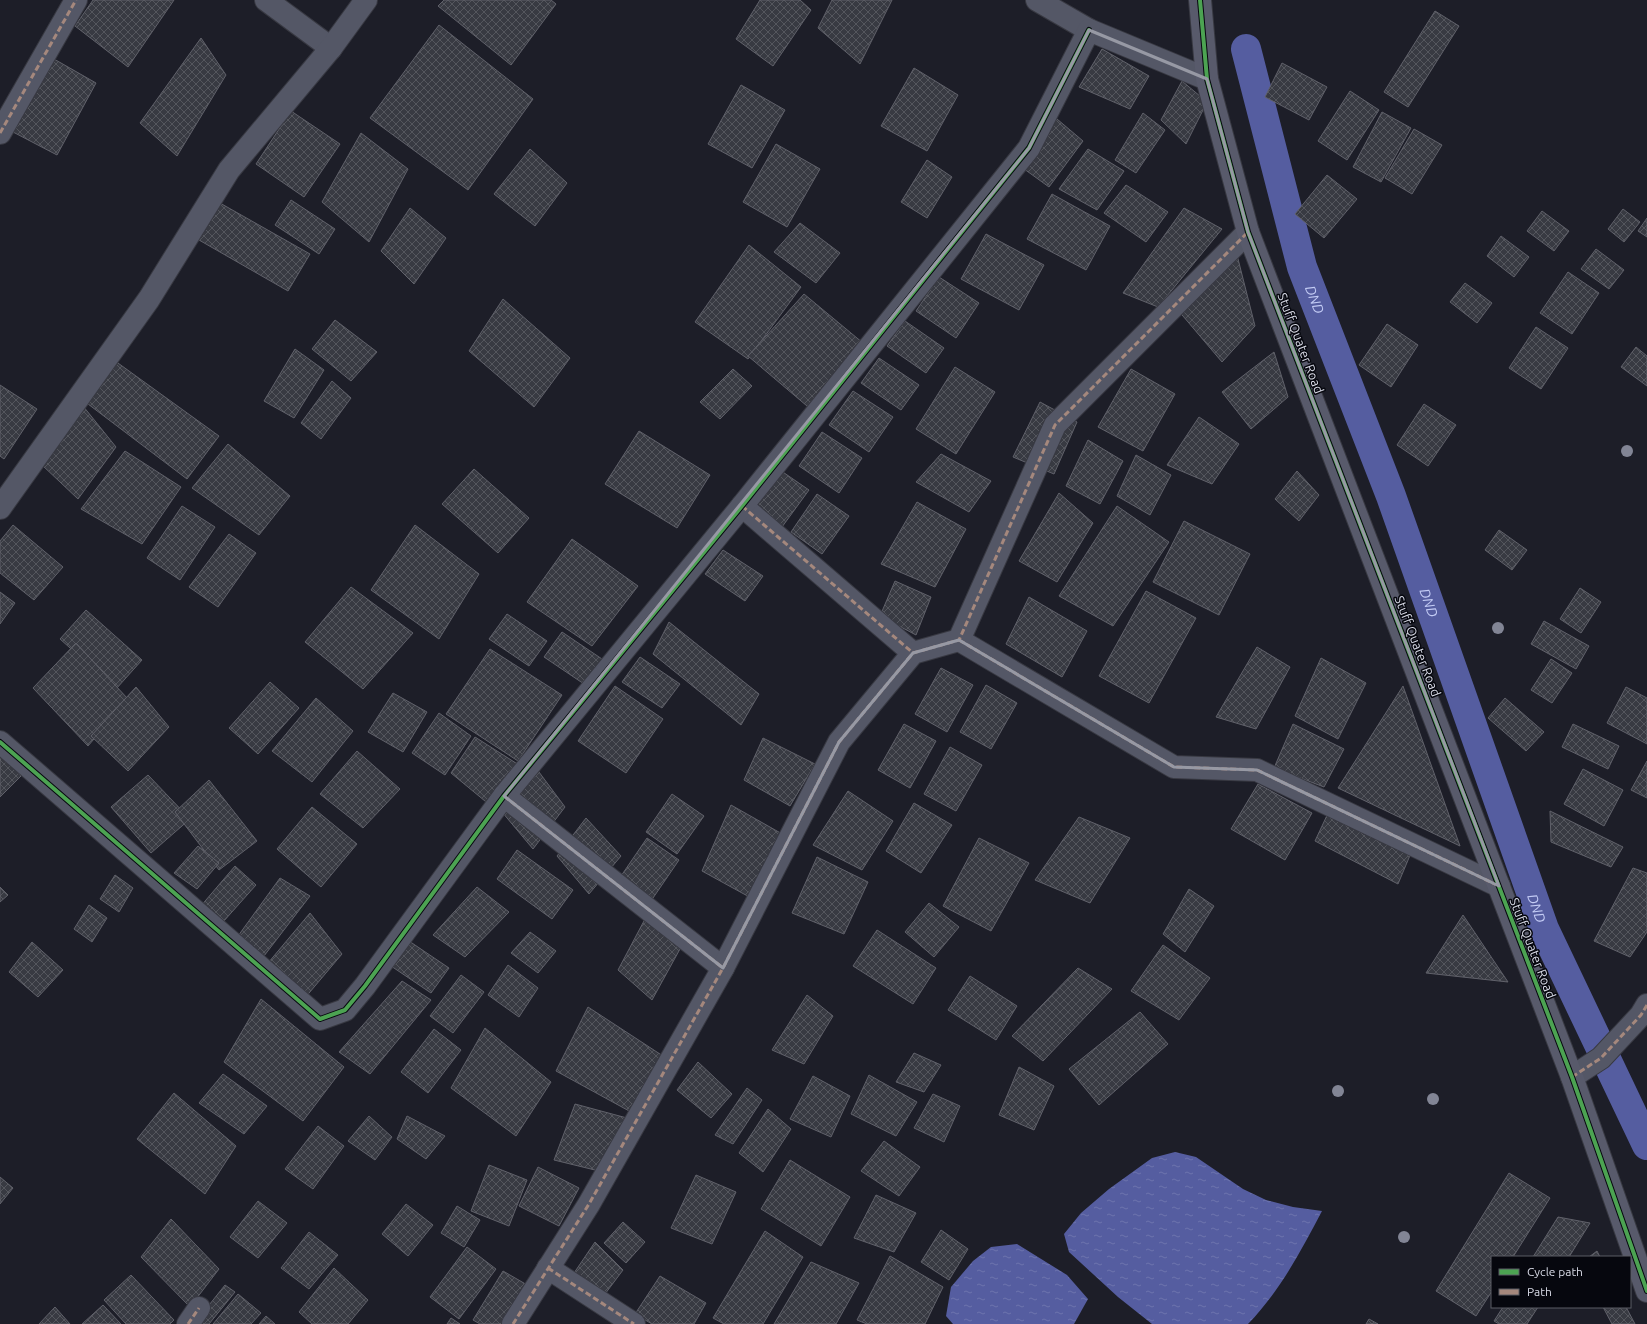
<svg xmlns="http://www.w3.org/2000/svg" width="1647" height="1324" font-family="Ubuntu,sans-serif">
	<defs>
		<pattern id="water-ripples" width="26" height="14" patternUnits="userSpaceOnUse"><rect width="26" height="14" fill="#555da0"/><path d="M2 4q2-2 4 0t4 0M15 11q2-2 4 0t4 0" fill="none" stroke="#6d74ad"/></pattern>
		<pattern id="building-cross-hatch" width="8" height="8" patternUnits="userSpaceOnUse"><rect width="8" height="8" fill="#383a42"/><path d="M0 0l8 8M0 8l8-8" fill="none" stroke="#54565d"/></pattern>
	</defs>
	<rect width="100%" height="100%" fill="#1d1e28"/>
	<!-- water -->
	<g fill="url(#water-ripples)">
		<path d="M1175 1152 1196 1157 1243 1189 1266 1200 1293 1207 1322 1211C1301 1251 1280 1291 1248 1324H1152L1118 1297 1069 1252 1064 1234 1081 1213 1109 1189 1152 1158Z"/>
		<path d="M1017 1244 1067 1275 1088 1299 1074 1324H953L946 1316 951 1287 973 1261 991 1247Z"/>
	</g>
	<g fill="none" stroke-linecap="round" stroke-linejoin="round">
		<!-- canal -->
		<path stroke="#555da0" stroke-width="30" id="s1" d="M1246 49 1302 267 1391 496 1544 929 1647 1145"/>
	</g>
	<!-- building -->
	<g fill="url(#building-cross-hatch)" stroke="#60616a">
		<path d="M93 0H174L128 67 75 26Z"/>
		<path d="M444 0H551L556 4 511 65 438 6Z"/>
		<path d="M760 0H800L811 10 773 66 736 39Z"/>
		<path d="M832 0H892L860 64 818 28Z"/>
		<path d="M1435 11 1459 26 1408 107 1384 92Z"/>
		<path d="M439 25 533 99 468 190 370 118Z"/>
		<path d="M201 38 226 75 177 156 140 123Z"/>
		<path d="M1102 49 1149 76 1130 109 1079 87Z"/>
		<path d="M54 59 96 83 57 155 13 132Z"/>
		<path d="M1282 63 1327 87 1309 120 1265 97Z"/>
		<path d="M914 68 958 95 927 151 881 126Z"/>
		<path d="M1182 81 1207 102 1186 144 1161 120Z"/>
		<path d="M741 85 785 110 752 168 708 144Z"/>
		<path d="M1350 91 1379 110 1347 160 1318 141Z"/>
		<path d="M291 111 340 144 304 197 256 164Z"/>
		<path d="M1382 112 1411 128 1381 182 1353 167Z"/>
		<path d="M1143 113 1165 130 1136 173 1115 160Z"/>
		<path d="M1057 119 1083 141 1049 187 1020 166Z"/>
		<path d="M1414 129 1442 145 1412 194 1385 178Z"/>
		<path d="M361 133 408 169 369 242 322 202Z"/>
		<path d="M776 144 820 169 787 227 743 202Z"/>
		<path d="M530 149 567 183 535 226 494 194Z"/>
		<path d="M1088 149 1124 171 1097 210 1059 189Z"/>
		<path d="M927 160 952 177 927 218 901 202Z"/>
		<path d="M1327 175 1357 199 1324 238 1295 214Z"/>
		<path d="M1126 185 1168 212 1146 242 1104 213Z"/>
		<path d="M1052 194 1110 226 1086 270 1027 239Z"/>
		<path d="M291 200 335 229 319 254 275 225Z"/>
		<path d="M220 203 310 254 288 291 199 240Z"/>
		<path d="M410 208 446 238 414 284 381 251Z"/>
		<path d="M1184 208 1222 229 1158 307 1123 293Z"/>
		<path d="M1623 209 1640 222 1624 242 1608 229Z"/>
		<path d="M1542 211 1569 231 1554 251 1527 231Z"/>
		<path d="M1647 218V237L1638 231Z"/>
		<path d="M800 223 840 253 816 283 774 252Z"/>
		<path d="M986 234 1044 265 1019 310 961 279Z"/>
		<path d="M1501 236 1529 257 1514 277 1487 256Z"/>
		<path d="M749 245 801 287 748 359 695 322Z"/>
		<path d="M1596 249 1624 270 1609 289 1581 269Z"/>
		<path d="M1236 251 1255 326 1222 362 1177 309Z"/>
		<path d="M1568 272 1599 293 1572 334 1540 313Z"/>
		<path d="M939 277 979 303 956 338 916 311Z"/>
		<path d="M1465 283 1492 303 1477 323 1450 302Z"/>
		<path d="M804 294 863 343 807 406 748 356Z"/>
		<path d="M503 299 570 358 534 407 469 351Z"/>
		<path d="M335 320 377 352 351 381 312 349Z"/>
		<path d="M905 321 944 348 926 373 887 346Z"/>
		<path d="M1387 324 1418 345 1391 387 1359 365Z"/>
		<path d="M1536 327 1568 348 1541 389 1509 368Z"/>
		<path d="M1636 347 1647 356V386L1621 367Z"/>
		<path d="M295 349 324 370 294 418 264 401Z"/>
		<path d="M1274 352 1288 397 1251 429 1222 392Z"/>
		<path d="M111 358 219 436 187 479 88 404Z"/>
		<path d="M879 358 919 385 901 410 861 383Z"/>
		<path d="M955 367 995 392 956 454 916 429Z"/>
		<path d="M733 369 752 386 720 419 700 402Z"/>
		<path d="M1131 369 1175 394 1143 451 1098 427Z"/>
		<path d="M332 381 351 398 321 439 301 423Z"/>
		<path d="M0 385 37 409 4 459 0 456Z"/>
		<path d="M853 391 893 417 869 452 829 425Z"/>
		<path d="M1040 402 1077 422 1054 474 1013 457Z"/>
		<path d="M1424 404 1456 425 1428 466 1397 445Z"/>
		<path d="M83 406 116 447 78 499 42 465Z"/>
		<path d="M1199 417 1239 444 1212 484 1167 465Z"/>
		<path d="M639 431 710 475 677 528 605 484Z"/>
		<path d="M822 432 862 458 839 493 799 466Z"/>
		<path d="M1088 440 1123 461 1100 504 1066 486Z"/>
		<path d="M228 444 290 496 259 535 192 488Z"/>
		<path d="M125 451 181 487 142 544 81 509Z"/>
		<path d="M941 454 991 481 969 512 916 482Z"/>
		<path d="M1136 455 1171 475 1150 515 1117 496Z"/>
		<path d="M777 468 809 490 782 527 751 506Z"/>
		<path d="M474 469 529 518 498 553 442 504Z"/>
		<path d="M1297 471 1319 495 1299 521 1275 499Z"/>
		<path d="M1059 493 1093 523 1057 582 1019 561Z"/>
		<path d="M817 494 849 516 822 554 791 532Z"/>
		<path d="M917 502 966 529 935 587 881 564Z"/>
		<path d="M182 506 215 527 180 580 147 558Z"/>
		<path d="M1117 506 1169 542 1113 626 1059 596Z"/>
		<path d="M1184 521 1250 554 1219 615 1153 582Z"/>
		<path d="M13 525 63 567 34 600 0 573V541Z"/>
		<path d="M415 525 479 574 439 639 371 590Z"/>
		<path d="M1499 530 1527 550 1512 570 1485 550Z"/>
		<path d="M229 534 256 553 218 607 189 587Z"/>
		<path d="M572 539 638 586 592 646 527 602Z"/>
		<path d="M723 550 763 576 745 601 705 574Z"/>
		<path d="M895 581 931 597 916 635 880 616Z"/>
		<path d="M351 587 413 633 363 689 305 642Z"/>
		<path d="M1580 588 1601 602 1581 633 1560 619Z"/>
		<path d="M1146 591 1196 618 1149 703 1099 676Z"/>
		<path d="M0 592 15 603 0 624Z"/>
		<path d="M1029 597 1087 631 1062 677 1006 644Z"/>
		<path d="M86 610 142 660 116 689 60 639Z"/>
		<path d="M507 614 547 641 529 666 489 639Z"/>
		<path d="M1544 621 1589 646 1576 669 1531 644Z"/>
		<path d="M669 622 759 694 741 725 653 654Z"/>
		<path d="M562 632 602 659 584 684 544 657Z"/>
		<path d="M76 643 128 699 88 746 33 688Z"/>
		<path d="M1257 647 1290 667 1256 729 1216 717Z"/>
		<path d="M490 649 562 695 518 761 446 714Z"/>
		<path d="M640 657 680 684 662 708 622 682Z"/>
		<path d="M1321 658 1366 683 1338 739 1295 716Z"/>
		<path d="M1551 659 1572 673 1552 703 1531 690Z"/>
		<path d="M941 668 973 685 947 732 915 714Z"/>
		<path d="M270 682 299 708 258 754 229 728Z"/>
		<path d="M986 685 1017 703 991 749 960 732Z"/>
		<path d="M615 686 663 719 626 773 578 741Z"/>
		<path d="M1403 686 1460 846 1338 788Z"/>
		<path d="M136 687 169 727 128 771 91 736Z"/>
		<path d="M1626 687 1647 698V744L1607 723Z"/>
		<path d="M393 693 427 712 403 752 368 732Z"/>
		<path d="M316 698 353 731 312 782 272 751Z"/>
		<path d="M1505 698 1544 732 1526 751 1488 718Z"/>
		<path d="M439 713 471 736 445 775 412 753Z"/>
		<path d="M904 724 936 741 910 788 878 770Z"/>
		<path d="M1293 724 1344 749 1324 787 1274 768Z"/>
		<path d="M1573 724 1619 746 1608 769 1562 747Z"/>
		<path d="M475 737 519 765 491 806 451 773Z"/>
		<path d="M763 738 815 764 790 806 744 780Z"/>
		<path d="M950 747 982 765 956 811 924 794Z"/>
		<path d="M357 751 400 789 363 828 320 794Z"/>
		<path d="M0 754 21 776 0 797Z"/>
		<path d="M1647 761V798L1631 790Z"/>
		<path d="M536 768 565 807 533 849 502 812Z"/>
		<path d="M1583 769 1623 790 1604 826 1564 804Z"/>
		<path d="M148 775 190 819 151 853 111 807Z"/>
		<path d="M209 780 257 841 219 870 175 812Z"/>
		<path d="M1258 784 1312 813 1285 860 1231 829Z"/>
		<path d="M848 791 893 821 862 870 813 845Z"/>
		<path d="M672 794 704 816 677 854 646 832Z"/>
		<path d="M914 803 952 825 921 873 886 851Z"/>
		<path d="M731 805 784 835 753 899 702 871Z"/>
		<path d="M312 807 357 844 321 887 277 849Z"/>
		<path d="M1329 811 1411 853 1398 884 1315 841Z"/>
		<path d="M1550 811 1623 847 1611 867 1551 842Z"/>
		<path d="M1079 817 1130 838 1090 903 1035 880Z"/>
		<path d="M586 818 621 856 589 894 557 856Z"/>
		<path d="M647 838 679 860 653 898 621 876Z"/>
		<path d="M979 838 1029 863 991 931 943 906Z"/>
		<path d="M198 846 219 863 197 889 174 873Z"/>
		<path d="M517 850 573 890 552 919 497 879Z"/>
		<path d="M817 857 868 882 844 934 792 913Z"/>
		<path d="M235 866 256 885 223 922 200 907Z"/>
		<path d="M1633 868 1647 873V932L1630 957 1594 941Z"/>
		<path d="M115 875 133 888 119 912 100 899Z"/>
		<path d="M280 878 310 896 264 956 238 936Z"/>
		<path d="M0 887 8 895 0 902Z"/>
		<path d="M477 887 509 912 465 957 433 935Z"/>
		<path d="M1189 889 1214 906 1185 952 1163 934Z"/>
		<path d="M929 903 959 927 934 957 905 932Z"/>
		<path d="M89 905 107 918 92 942 74 929Z"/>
		<path d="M310 913 342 954 304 999 268 963Z"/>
		<path d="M1463 915 1508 982 1426 973Z"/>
		<path d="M645 919 680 949 652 1000 618 970Z"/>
		<path d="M877 930 936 968 913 1004 853 966Z"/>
		<path d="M530 932 556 951 538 973 511 953Z"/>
		<path d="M409 941 449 968 431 993 391 966Z"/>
		<path d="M32 942 63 970 38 997 9 972Z"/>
		<path d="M1163 945 1210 978 1179 1020 1131 991Z"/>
		<path d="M508 965 538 988 519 1017 488 995Z"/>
		<path d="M1078 968 1112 989 1043 1061 1012 1036Z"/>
		<path d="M461 975 484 992 453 1033 430 1016Z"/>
		<path d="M970 976 1017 1006 996 1040 948 1010Z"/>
		<path d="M402 981 431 1000 370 1074 339 1052Z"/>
		<path d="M807 995 833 1016 804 1064 772 1050Z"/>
		<path d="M261 999 344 1067 303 1121 224 1062Z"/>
		<path d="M588 1007 663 1056 631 1112 556 1071Z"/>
		<path d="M1140 1012 1168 1044 1099 1105 1069 1069Z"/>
		<path d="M485 1028 551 1082 516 1136 451 1088Z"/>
		<path d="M434 1029 461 1050 428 1093 401 1072Z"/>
		<path d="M914 1053 941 1065 924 1092 896 1082Z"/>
		<path d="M698 1062 732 1094 711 1118 677 1090Z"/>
		<path d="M1019 1067 1054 1086 1034 1130 999 1115Z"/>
		<path d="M223 1074 267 1106 244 1134 199 1103Z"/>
		<path d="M869 1075 917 1102 896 1136 851 1114Z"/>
		<path d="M813 1076 850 1096 831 1137 790 1119Z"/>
		<path d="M747 1088 762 1100 733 1144 715 1135Z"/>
		<path d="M174 1093 236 1146 205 1194 137 1139Z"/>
		<path d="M933 1094 960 1106 944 1142 914 1128Z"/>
		<path d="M575 1104 627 1118 599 1171 554 1160Z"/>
		<path d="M768 1109 791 1129 763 1172 739 1153Z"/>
		<path d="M369 1116 392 1137 375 1160 348 1141Z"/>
		<path d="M407 1116 445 1136 426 1159 397 1139Z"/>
		<path d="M318 1126 344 1146 313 1189 285 1169Z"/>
		<path d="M884 1141 920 1167 899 1196 861 1171Z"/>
		<path d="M790 1160 850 1197 821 1246 761 1209Z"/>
		<path d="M489 1165 527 1180 509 1226 471 1211Z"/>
		<path d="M538 1167 579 1188 559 1226 519 1206Z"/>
		<path d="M1509 1173 1550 1198 1513 1257H1492V1291L1476 1316 1436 1291Z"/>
		<path d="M696 1175 736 1192 712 1244 671 1228Z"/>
		<path d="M0 1177 13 1188 0 1204Z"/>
		<path d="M876 1195 916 1213 894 1252 854 1238Z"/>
		<path d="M258 1201 287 1223 258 1258 230 1237Z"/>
		<path d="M406 1204 433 1225 408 1256 382 1234Z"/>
		<path d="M457 1206 480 1220 464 1247 441 1233Z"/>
		<path d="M1558 1217 1590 1223 1569 1257H1533Z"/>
		<path d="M171 1219 219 1269 190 1307 141 1257Z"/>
		<path d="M623 1222 645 1242 626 1263 604 1243Z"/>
		<path d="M941 1230 968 1249 949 1280 921 1262Z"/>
		<path d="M765 1231 803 1257 763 1324H724L713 1318Z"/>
		<path d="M309 1232 338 1255 309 1289 281 1268Z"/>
		<path d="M595 1242 623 1270 602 1298 572 1276Z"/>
		<path d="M467 1247 496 1269 459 1319 430 1297Z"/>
		<path d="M1597 1251 1600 1257H1589Z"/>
		<path d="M890 1256 943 1287 925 1324H867L857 1320Z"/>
		<path d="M811 1262 859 1283 836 1324H774Z"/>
		<path d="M334 1268 368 1300 348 1324H312L299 1312Z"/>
		<path d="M503 1271 529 1286 506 1324H480L473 1320Z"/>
		<path d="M131 1275 174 1320 170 1324H126L104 1300Z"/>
		<path d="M660 1276 706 1303 694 1324H652L635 1314Z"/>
		<path d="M225 1285 235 1292 209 1324H194Z"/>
		<path d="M238 1294 261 1313 251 1324H213Z"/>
		<path d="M103 1305 121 1324H82Z"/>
		<path d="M55 1307 70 1324H39Z"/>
		<path d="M1503 1307H1538L1527 1324H1499L1494 1321Z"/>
		<path d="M1603 1307H1626L1635 1324H1612Z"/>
		<path d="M266 1316 275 1324H259Z"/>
		<path d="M451 1318 460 1324H447Z"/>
		<path d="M1369 1319 1378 1324H1366Z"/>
	</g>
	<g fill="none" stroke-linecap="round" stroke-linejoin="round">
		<!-- street casing -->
		<g stroke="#383942" stroke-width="24">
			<g id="street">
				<path d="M266 0 331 48"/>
				<path d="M1037 0 1089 30 1207 79"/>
				<path d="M0 133 76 0"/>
				<path d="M742 506 913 653"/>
				<path d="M0 508 149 299 229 170 331 48 366 0"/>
				<path d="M959 640 1174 767 1257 770 1499 886"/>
				<path d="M0 742 320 1019 345 1010 365 986 504 796 742 506 1029 148 1089 30"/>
				<path d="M504 796 723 968"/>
				<path d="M1572 1077 1601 1058 1641 1015 1647 1005"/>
				<path d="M548 1268 634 1324"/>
				<path d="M188 1324 199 1308"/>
				<path d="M513 1324 589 1204 723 968 839 742 913 653 959 640 1055 425 1248 232"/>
			</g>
		</g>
		<!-- secondary casing -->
		<g stroke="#383942" stroke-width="24">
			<path id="secondary" d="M1200 0 1207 79 1248 232 1572 1077 1647 1291"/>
		</g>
		<!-- street -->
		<use href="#street" stroke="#545766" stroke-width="22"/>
		<!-- secondary -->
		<use href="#secondary" stroke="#585a6b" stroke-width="22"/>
		<!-- quiet -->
		<g stroke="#a5887d" stroke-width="3" stroke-dasharray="6 3" stroke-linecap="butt">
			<path d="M0 133 76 0"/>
			<path d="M742 506 913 653"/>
			<path d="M959 640 1174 767 1257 770 1499 886"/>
			<path d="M504 796 723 968"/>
			<path d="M1572 1077 1601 1058 1641 1015 1647 1005"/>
			<path d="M548 1268 634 1324"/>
			<path d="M188 1324 199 1308"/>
			<path d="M513 1324 589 1204 723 968 839 742 913 653 959 640 1055 425 1248 232"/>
		</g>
		<!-- cycleway casing -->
		<g stroke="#06070e" stroke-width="6">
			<g id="cycleway">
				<path d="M1200 0 1207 79 1248 232 1572 1077 1647 1291"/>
				<path d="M0 742 320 1019 345 1010 365 986 504 796 742 506 1029 148 1089 30"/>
			</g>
		</g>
		<!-- cycleway -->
		<use href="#cycleway" stroke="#4ca352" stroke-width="4"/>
	</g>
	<!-- trees -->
	<g fill="#828595">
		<circle cx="1627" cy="451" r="6"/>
		<circle cx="1498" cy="628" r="6"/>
		<circle cx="1338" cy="1091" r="6"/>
		<circle cx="1433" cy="1099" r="6"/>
		<circle cx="1404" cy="1237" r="6"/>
	</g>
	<!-- marked area -->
	<path fill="none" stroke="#9799a4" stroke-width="3" stroke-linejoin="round" d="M1089 30 1207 79 1248 232 1499 886 1257 770 1174 767 959 640 913 653 839 742 723 968 504 796 1029 148Z"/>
	<g text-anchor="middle" stroke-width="3" stroke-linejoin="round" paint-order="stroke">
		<!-- street labels -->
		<g font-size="13" fill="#d9dbe7" stroke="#06070e">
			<text transform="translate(1301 343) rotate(69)" y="5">Stuff Quater Road</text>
			<text transform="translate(1418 646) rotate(69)" y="5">Stuff Quater Road</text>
			<text transform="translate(1533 948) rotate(69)" y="5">Stuff Quater Road</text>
		</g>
		<!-- water labels -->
		<g font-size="14" font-style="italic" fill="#c4ccf5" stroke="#06070e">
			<text dy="5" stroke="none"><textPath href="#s1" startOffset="260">DND</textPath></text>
			<text dy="5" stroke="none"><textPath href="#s1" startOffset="584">DND</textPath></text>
			<text dy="5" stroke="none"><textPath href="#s1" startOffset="908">DND</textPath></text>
		</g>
	</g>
	<!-- legend -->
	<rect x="1491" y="1256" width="140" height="52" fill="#06070e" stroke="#5a5c65"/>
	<rect x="1499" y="1269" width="20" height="6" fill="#4ca352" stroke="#5a5c65"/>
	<text x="1527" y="1276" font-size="12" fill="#d9dbe7">Cycle path</text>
	<rect x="1499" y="1289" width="20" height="6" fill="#a5887d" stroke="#5a5c65"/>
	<text x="1527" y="1296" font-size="12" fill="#d9dbe7">Path</text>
</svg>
